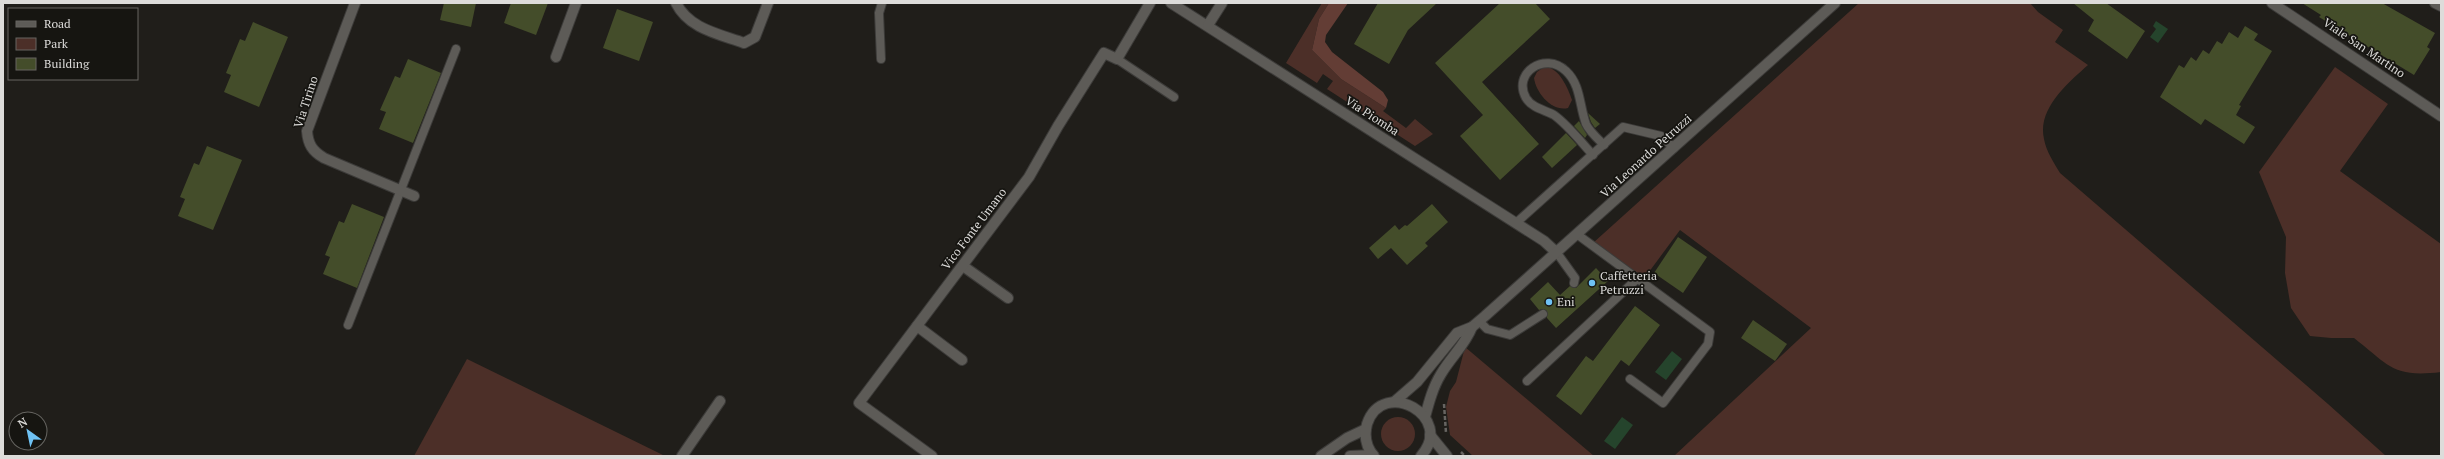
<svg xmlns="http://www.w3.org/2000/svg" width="2444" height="459" font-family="'PT Serif',serif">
	<rect width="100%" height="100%" fill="#201e1a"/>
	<!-- green -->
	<g fill="#4c2f28">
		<path d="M1322 3H1329L1319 19 1312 50 1341 79 1386 108 1383 111 1406 128 1415 119 1433 134 1415 146 1327 89 1333 81 1323 74 1317 83 1286 63Z"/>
		<path d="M1859 3H2030L2038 12 2063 30 2055 42 2088 65C2068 83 2037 109 2044 139 2046 151 2054 163 2060 173L2328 404 2386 456H1674L1811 328 1680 230 1643 280 1593 243Z"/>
		<path d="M1544 67C1559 66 1568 89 1572 100L1568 108C1552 112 1536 93 1534 78L1537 72Z"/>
		<path d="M2335 67 2388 104 2340 171 2441 244V372C2392 378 2389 365 2354 338H2331L2310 336 2291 308 2285 273 2286 237 2259 172Z"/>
		<path d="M1465 347 1594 456H1473L1450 435 1446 407 1450 391 1456 382Z"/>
		<path d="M467 359 665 456H414Z"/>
		<circle cx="1398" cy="434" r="17"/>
	</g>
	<!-- forest -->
	<path fill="#633d35" d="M1329 3H1348L1326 35 1325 42 1332 52 1383 92 1388 100 1386 108 1341 79 1312 50 1319 19Z"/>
	<!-- water -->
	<g fill="#25442c">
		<path d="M2156 21 2168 29 2158 43 2150 37 2156 29 2153 26Z"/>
		<path d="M1672 351 1682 359 1666 380 1655 372Z"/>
		<path d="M1622 417 1633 425 1615 449 1604 441Z"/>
	</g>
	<!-- building -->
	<g fill="#444d2a">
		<path d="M444 3H476L471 27 440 20Z"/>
		<path d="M511 3H548L536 35 504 23Z"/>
		<path d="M1378 3H1437L1408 30 1389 64 1354 44Z"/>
		<path d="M1500 3H1535L1550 19 1482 82 1539 144 1500 180 1460 136 1483 115 1435 63Z"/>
		<path d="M2073 3H2106L2145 31 2127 59 2088 31 2094 20Z"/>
		<path d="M2302 3H2382L2435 33 2427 47 2430 49 2414 75 2319 17 2321 15Z"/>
		<path d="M617 9 653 22 639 61 603 48Z"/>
		<path d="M253 22 288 37 259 107 224 92 231 75 226 73 240 39 245 41Z"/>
		<path d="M2245 26 2258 34 2254 40 2272 51 2239 105 2241 106 2236 115 2255 127 2244 144 2205 119 2201 125 2160 97 2179 65 2184 68 2191 57 2196 61 2203 50 2209 54 2217 41 2222 44 2229 32 2238 38Z"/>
		<path d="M408 59 441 73 413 143 379 129 386 112 380 110 395 76 400 78Z"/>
		<path d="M1588 113 1600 124 1595 128 1591 122Z"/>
		<path d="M1579 121 1587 135 1585 138 1574 126Z"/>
		<path d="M1566 133 1577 145 1552 168 1542 157Z"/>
		<path d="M207 146 242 160 213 230 178 216 185 199 180 197 194 163 199 165Z"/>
		<path d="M352 204 384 217 357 288 323 274 330 257 325 255 339 221 344 223Z"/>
		<path d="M1432 204 1448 222 1425 243 1428 246 1407 265 1391 248 1378 259 1369 248 1395 225 1399 230 1405 225 1407 226Z"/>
		<path d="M1678 237 1707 257 1683 293 1654 273Z"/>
		<path d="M1596 268 1608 281 1556 328 1547 318V311L1543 309 1539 310 1530 299 1548 282 1560 295 1570 286 1576 288Z"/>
		<path d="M1635 306 1660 325 1629 366 1621 360 1581 415 1556 396 1586 356 1593 361Z"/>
		<path d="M1753 320 1787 344 1775 361 1741 338Z"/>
	</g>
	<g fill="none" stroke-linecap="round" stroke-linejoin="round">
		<!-- service casing -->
		<g stroke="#3c3b39" stroke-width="10">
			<g id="service">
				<path d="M881 59 879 13 882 3"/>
				<path d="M1117 59 1174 97"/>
				<path d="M1593 155C1581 142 1568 125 1554 115 1545 110 1532 108 1526 98 1512 73 1545 51 1566 71 1581 85 1579 105 1586 124 1589 131 1598 139 1604 145"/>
				<path d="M1516 223 1623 127 1661 136 1674 148"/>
				<path d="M1578 235 1710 332 1708 344 1663 403 1630 379"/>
				<path d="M1557 253 1575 278 1574 283"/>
				<path d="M1479 321 1487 329 1510 335 1543 314"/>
				<path d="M348 325 456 49"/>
				<path d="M1527 381 1637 279"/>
			</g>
		</g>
		<!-- minor casing -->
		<g stroke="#3c3b39" stroke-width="12">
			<g id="minor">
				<path d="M355 3 307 131C308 144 312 151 324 158L414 196"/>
				<path d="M676 3C689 29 719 34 744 43L755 37 768 3"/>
				<path d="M1171 3 1544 241 1557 253"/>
				<path d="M2272 3 2441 116"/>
				<path d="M2435 3 2441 6"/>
				<path d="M1208 25 1222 3"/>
				<path d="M556 57 576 3"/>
				<path d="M963 266 1008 298"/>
				<path d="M917 326 962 360"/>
				<path d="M1430 435 1447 456"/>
				<path d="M682 456 720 401"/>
				<path d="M932 456 859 403 1029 177 1058 126 1104 53 1117 59 1150 3"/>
			</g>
		</g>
		<!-- secondary casing -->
		<g stroke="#3c3b39" stroke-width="12">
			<g id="secondary">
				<path d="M1394 402 1417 382 1457 333 1472 327 1485 316 1835 3"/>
				<path d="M1425 417C1429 402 1433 387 1441 374 1451 357 1465 345 1472 327"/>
				<path d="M1321 456 1347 438 1366 429"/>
				<path d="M1350 456 1373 455"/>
				<path d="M1374 456C1366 447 1364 436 1367 424 1383 376 1456 417 1421 456"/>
			</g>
		</g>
		<!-- path -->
		<g stroke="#676562" stroke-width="2.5" stroke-dasharray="4 2" stroke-linecap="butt">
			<path d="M1444 404 1446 433"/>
			<path d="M1461 452 1465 456"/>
		</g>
		<!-- service -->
		<use href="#service" stroke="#5d5b57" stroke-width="8"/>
		<!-- minor -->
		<use href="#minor" stroke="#5d5b57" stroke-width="10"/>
		<!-- secondary -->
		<use href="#secondary" stroke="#5d5b57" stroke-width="10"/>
	</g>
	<!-- markers -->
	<g fill="#6fc2f4" stroke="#161511" stroke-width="1.5">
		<circle cx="1592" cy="283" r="4"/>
		<circle cx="1549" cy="302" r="4"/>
	</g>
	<g text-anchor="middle" stroke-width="3.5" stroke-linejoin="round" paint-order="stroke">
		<!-- street labels -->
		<g font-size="12" fill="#dddcda" stroke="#161511">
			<text transform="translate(2364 48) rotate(34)" y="4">Viale San Martino</text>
			<text transform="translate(306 102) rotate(-72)" y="4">Via Tirino</text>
			<text transform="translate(1372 116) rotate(33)" y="4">Via Piomba</text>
			<text transform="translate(1646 156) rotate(-42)" y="4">Via Leonardo Petruzzi</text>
			<text transform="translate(974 229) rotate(-53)" y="4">Vico Fonte Umano</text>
		</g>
		<!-- poi labels -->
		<g font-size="12" fill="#dddcda" stroke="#161511" text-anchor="start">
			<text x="1600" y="280">Caffetteria<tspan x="1600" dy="14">Petruzzi</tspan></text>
			<text x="1557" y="306">Eni</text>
		</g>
	</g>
	<!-- border -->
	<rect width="2444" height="459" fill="none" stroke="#dddcda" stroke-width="8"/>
	<!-- legend -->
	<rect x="8" y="8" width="130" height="72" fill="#161511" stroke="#666561"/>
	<rect x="16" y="21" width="20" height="6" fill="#5d5b57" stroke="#666561"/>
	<text x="44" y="28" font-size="12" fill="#dddcda">Road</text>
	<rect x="16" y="38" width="20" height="12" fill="#4c2f28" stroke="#666561"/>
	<text x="44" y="48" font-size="12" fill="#dddcda">Park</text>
	<rect x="16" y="58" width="20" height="12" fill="#444d2a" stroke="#666561"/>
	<text x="44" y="68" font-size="12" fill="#dddcda">Building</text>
	<!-- north arrow -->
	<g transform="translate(28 431) rotate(327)"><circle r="19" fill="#161511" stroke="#666561"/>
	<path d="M0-3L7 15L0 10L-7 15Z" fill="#6fc2f4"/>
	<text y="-6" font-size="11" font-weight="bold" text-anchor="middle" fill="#dddcda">N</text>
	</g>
</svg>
